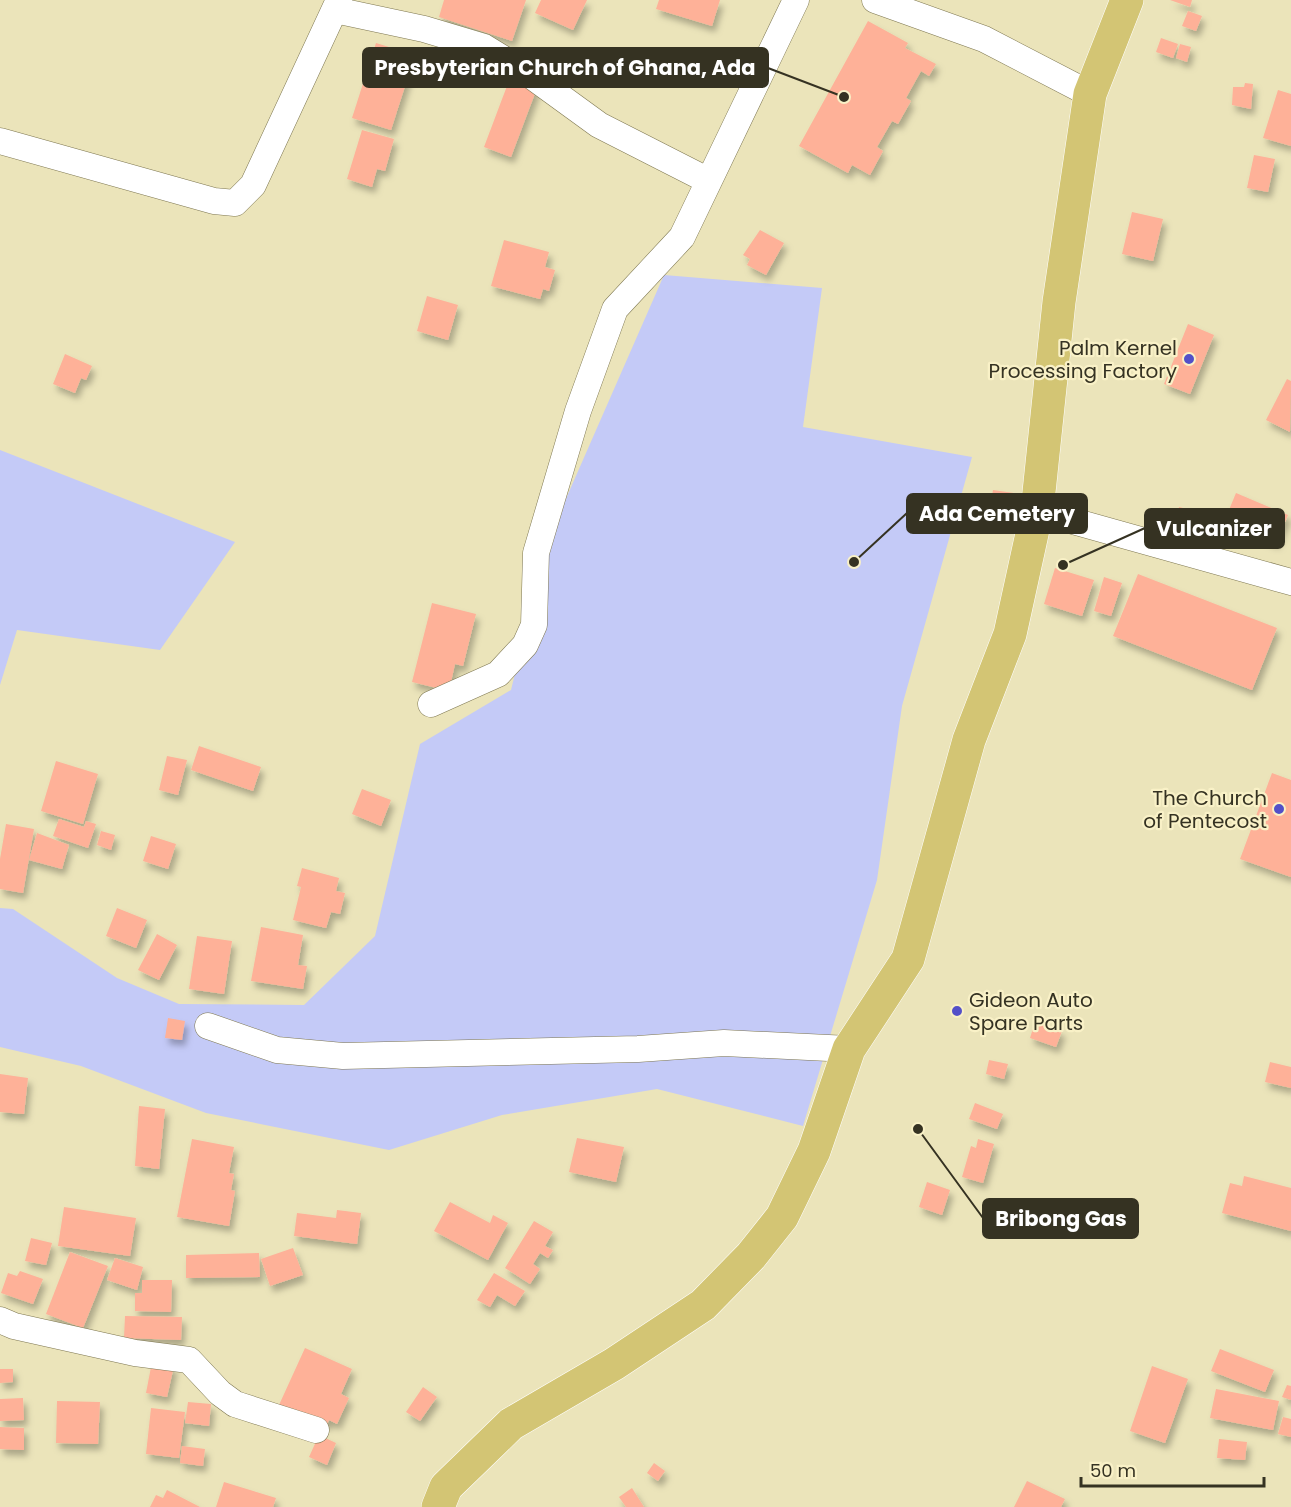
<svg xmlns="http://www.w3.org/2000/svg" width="1291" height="1507" font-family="Poppins,sans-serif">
	<defs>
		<filter id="shadow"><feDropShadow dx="3.5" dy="6" stdDeviation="3" flood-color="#0004"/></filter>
	</defs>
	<rect width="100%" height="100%" fill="#ebe4ba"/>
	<!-- green -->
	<g fill="#c4caf7">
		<path d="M664 275 822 288 803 427 972 457 902 706 877 880 803 1126 657 1089 502 1115 389 1150 206 1113 81 1066 0 1047V908L13 909 117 978 179 1004 304 1005 375 936 420 744 511 690 547 542Z"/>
		<path d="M0 450 235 542 160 650 17 630 0 685Z"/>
	</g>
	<!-- building -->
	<g fill="#feb198" filter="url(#shadow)">
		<path d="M444 0H526L512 41 439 17Z"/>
		<path d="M541 0H587L573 30 535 13Z"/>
		<path d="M659 0H720L712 26 656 9Z"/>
		<path d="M1170 0H1192L1190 7Z"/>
		<path d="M1188 11 1202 16 1196 31 1182 26Z"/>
		<path d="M868 21 908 43 905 48 936 64 929 76 921 71 906 98 911 101 898 124 892 121 877 147 883 151 870 175 852 165 848 173 799 146Z"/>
		<path d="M1161 38 1178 44 1173 58 1156 52Z"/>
		<path d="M376 43 415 55 391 130 352 118Z"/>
		<path d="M1180 44 1191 47 1187 62 1176 58Z"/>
		<path d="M510 78 537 88 511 157 484 147Z"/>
		<path d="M1245 83 1253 84 1251 109 1232 105 1233 87H1244Z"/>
		<path d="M1278 90 1291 94V146L1263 138Z"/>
		<path d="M362 130 394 139 385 171 377 169 372 187 347 179Z"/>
		<path d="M1254 155 1275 159 1268 192 1247 188Z"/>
		<path d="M1132 212 1163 219 1153 261 1122 254Z"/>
		<path d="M760 230 784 243 766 275 747 265 750 259 743 255Z"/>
		<path d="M504 240 549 252 545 267 555 270 549 291 543 289 540 299 491 286Z"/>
		<path d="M427 296 458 305 448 340 417 331Z"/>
		<path d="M1188 324 1214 335 1190 394 1164 384Z"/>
		<path d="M65 354 92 366 86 380 81 378 75 393 53 384Z"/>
		<path d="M1287 379 1291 381 1290 432 1266 420Z"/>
		<path d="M993 490 1014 493 1011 511 990 507Z"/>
		<path d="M1236 493 1288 515 1276 543 1224 522Z"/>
		<path d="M1179 507 1204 513 1199 535 1174 528Z"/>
		<path d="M1055 568 1094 580 1082 616 1044 604Z"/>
		<path d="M1138 574 1277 628 1252 690 1113 636Z"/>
		<path d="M1104 577 1122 583 1111 616 1094 611Z"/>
		<path d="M432 603 476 614 463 666 455 664 449 691 412 682Z"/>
		<path d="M199 746 261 767 253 791 191 770Z"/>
		<path d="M167 756 187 760 178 795 159 790Z"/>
		<path d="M56 761 98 774 83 824 41 811Z"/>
		<path d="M1272 773 1291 780V877L1240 859Z"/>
		<path d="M362 789 391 800 381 826 352 814Z"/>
		<path d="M59 819 84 827 86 821 96 824 88 848 53 836Z"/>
		<path d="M6 824 34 829 23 893 0 889V859Z"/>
		<path d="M101 831 115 835 111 850 97 845Z"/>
		<path d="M37 833 69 845 62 869 29 860Z"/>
		<path d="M151 836 176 844 168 869 143 861Z"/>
		<path d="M302 868 339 878 336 891 345 893 340 914 331 912 326 928 293 920 301 887 297 886Z"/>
		<path d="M117 908 147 920 136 948 106 936Z"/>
		<path d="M261 927 303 935 298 965 307 966 303 989 251 981Z"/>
		<path d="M157 934 177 945 159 980 138 970Z"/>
		<path d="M197 936 232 941 224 994 189 989Z"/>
		<path d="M168 1018 185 1021 182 1040 165 1038Z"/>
		<path d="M1035 1022 1062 1031 1056 1047 1030 1038Z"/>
		<path d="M989 1060 1008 1064 1004 1079 986 1074Z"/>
		<path d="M1270 1062 1291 1067V1088L1265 1082Z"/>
		<path d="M0 1074 28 1078 24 1114 0 1112Z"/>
		<path d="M975 1103 1003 1114 997 1129 969 1119Z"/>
		<path d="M139 1106 165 1109 159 1169 135 1166Z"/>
		<path d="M577 1138 624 1147 616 1182 569 1172Z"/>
		<path d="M192 1139 234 1147 229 1173 234 1174 231 1190 235 1191 229 1226 177 1217Z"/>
		<path d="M978 1139 994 1144 983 1183 962 1177 971 1146 976 1148Z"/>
		<path d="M1244 1176 1291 1188V1231L1222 1213 1230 1183 1242 1186Z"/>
		<path d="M927 1182 950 1190 942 1215 919 1207Z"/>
		<path d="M450 1202 490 1223 493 1215 508 1223 488 1260 434 1231Z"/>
		<path d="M64 1207 136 1218 130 1256 58 1246Z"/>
		<path d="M337 1210 361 1213 357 1244 294 1236 297 1213 336 1218Z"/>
		<path d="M534 1221 553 1232 545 1246 553 1250 548 1258 540 1253 533 1264 540 1269 530 1284 505 1268Z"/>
		<path d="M31 1238 52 1243 46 1265 25 1261Z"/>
		<path d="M293 1248 303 1275 270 1286 261 1259Z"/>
		<path d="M70 1252 108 1266 83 1328 46 1314Z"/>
		<path d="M259 1253 260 1277 186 1278V1255Z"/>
		<path d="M115 1258 143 1267 137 1290 107 1280Z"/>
		<path d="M20 1271 43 1279 33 1304 1 1293 8 1273 17 1276Z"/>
		<path d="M494 1273 525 1291 515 1306 497 1295 490 1307 477 1300Z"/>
		<path d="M142 1280H172L171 1312 135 1311V1293H142Z"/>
		<path d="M125 1316 182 1317 181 1340 124 1338Z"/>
		<path d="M305 1348 352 1369 341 1394 349 1398 337 1424 329 1420 327 1425 279 1405Z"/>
		<path d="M1220 1349 1274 1370 1265 1392 1211 1371Z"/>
		<path d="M152 1362 174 1366 167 1397 146 1393Z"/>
		<path d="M1152 1366 1188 1379 1165 1443 1130 1431Z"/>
		<path d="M0 1369H13V1382L0 1383Z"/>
		<path d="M1287 1385 1291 1386V1400L1282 1397Z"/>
		<path d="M423 1387 437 1397 420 1421 406 1412Z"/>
		<path d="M1216 1389 1279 1401 1273 1430 1210 1418Z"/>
		<path d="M23 1398 24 1420 0 1421V1399Z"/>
		<path d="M57 1401 100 1402 98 1444 56 1443Z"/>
		<path d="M188 1402 211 1404 209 1426 185 1423Z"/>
		<path d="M151 1408 185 1412 179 1458 146 1454Z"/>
		<path d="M1283 1417 1291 1419V1437L1278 1434Z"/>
		<path d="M0 1427 24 1428V1450L0 1449Z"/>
		<path d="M319 1435 336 1443 327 1465 309 1457Z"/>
		<path d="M1219 1439 1247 1442 1245 1460 1217 1458Z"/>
		<path d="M182 1446 205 1449 203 1466 180 1463Z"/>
		<path d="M654 1463 665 1471 658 1481 647 1473Z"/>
		<path d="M1027 1481 1065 1499 1061 1507H1014Z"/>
		<path d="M224 1482 276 1498 273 1507H216Z"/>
		<path d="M632 1488 644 1507H626L619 1497Z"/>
		<path d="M167 1490 200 1507H150L156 1495 163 1498Z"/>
	</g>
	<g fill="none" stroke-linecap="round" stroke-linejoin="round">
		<!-- street casing -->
		<g stroke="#7e7751" stroke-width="27">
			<g id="street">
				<path d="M875 0 984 39 1090 94"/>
				<path d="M335 10 424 29 484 47 533 77 599 125 707 180"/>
				<path d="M0 141 214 201 235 203 253 185 339 0"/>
				<path d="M1037 511 1291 582"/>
				<path d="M431 704 498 674 525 645 534 625 536 553 578 411 615 309 682 237 796 0"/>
				<path d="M208 1026 277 1050 343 1056 638 1049 724 1043 849 1049"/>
				<path d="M0 1320 14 1326 135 1353 189 1360 220 1393 235 1404 316 1430"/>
			</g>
		</g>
		<!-- primary casing -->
		<g stroke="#fff" stroke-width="34">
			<path id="primary" d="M438 1507 446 1487 511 1424 614 1364 703 1305 751 1256 782 1217 814 1151 849 1049 908 959 969 740 1010 634 1037 511 1059 302 1090 94 1127 0"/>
		</g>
		<!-- street -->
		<use href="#street" stroke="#fff" stroke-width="26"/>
		<!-- primary -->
		<use href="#primary" stroke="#d3c574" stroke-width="33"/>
	</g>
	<!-- markers -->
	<g fill="#5350c8" stroke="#f9f1c7" stroke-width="2">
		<circle cx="1189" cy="359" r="6"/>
		<circle cx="1279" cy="809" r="6"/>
		<circle cx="957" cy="1011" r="6"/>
	</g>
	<g text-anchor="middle" stroke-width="4.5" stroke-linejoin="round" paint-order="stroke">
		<!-- poi labels -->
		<g font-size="20" fill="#353222" stroke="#f9f1c7" text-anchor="end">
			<text x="1177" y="355">Palm Kernel<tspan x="1177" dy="23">Processing Factory</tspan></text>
			<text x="1267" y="805">The Church<tspan x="1267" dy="23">of Pentecost</tspan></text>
			<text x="969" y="1007" text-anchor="start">Gideon Auto<tspan x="969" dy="23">Spare Parts</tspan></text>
		</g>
	</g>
	<!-- callouts -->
	<path fill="none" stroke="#353222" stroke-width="2" d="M844 97L768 68M854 562L907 513M1063 565L1145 528M918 1129L983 1218"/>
	<g fill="#353222" stroke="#f9f1c7" stroke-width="2">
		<circle cx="844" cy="97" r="6"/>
		<circle cx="854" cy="562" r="6"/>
		<circle cx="1063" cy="565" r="6"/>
		<circle cx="918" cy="1129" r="6"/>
	</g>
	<g fill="#353222" stroke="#353222" stroke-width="2">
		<rect x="363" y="48" width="405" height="39" rx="6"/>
		<rect x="907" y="494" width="180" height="39" rx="6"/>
		<rect x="1145" y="509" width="139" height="39" rx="6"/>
		<rect x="983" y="1199" width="155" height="39" rx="6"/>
	</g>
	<g font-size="21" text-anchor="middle" font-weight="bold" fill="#fff">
		<text x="565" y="75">Presbyterian Church of Ghana, Ada</text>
		<text x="997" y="521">Ada Cemetery</text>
		<text x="1214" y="536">Vulcanizer</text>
		<text x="1061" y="1226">Bribong Gas</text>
	</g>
	<!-- scale -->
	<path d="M1081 1477v9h183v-9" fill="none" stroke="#353222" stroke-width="3"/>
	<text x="1090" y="1477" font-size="18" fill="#353222" stroke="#f9f1c7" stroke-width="4.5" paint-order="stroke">50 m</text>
</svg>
